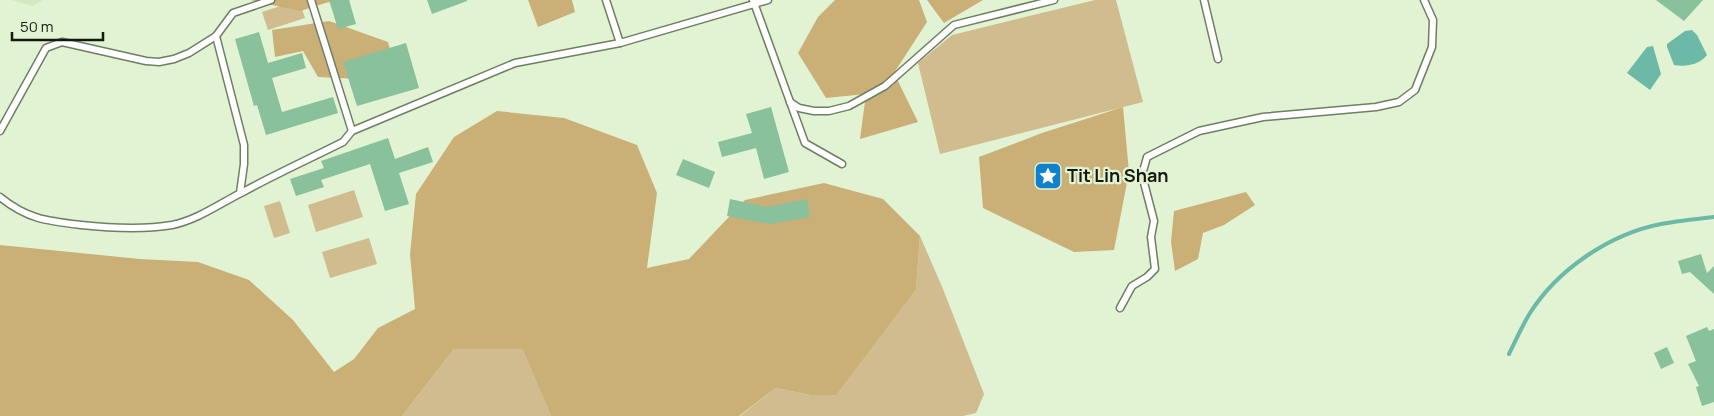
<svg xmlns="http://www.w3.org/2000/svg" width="1714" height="416" font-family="Manrope,sans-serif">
	<rect width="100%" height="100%" fill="#e1f3d3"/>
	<!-- built -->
	<path fill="#d3e9c2" d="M12 0H43L32 6Z"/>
	<!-- green -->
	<g fill="#d0bc8f">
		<path d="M299 0 305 18 268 30 262 12Z"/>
		<path d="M1095 0H1116L1143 102 940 154 918 63 952 35Z"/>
		<path d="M354 190 363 217 316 232 308 205Z"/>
		<path d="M280 201 290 233 274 238 264 206Z"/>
		<path d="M920 236 943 289 984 394 976 413 963 416H740L776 388 810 395 916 289Z"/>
		<path d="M369 238 377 264 330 278 322 252Z"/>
		<path d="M454 349H524L551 416H402Z"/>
	</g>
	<!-- forest -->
	<g fill="#cab077">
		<path d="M250 0H350L340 8 329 2 300 11Z"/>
		<path d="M528 0H572L575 12 538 27Z"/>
		<path d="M835 0H919L927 22 894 73 918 122 860 139 866 94 826 98 798 53 818 17Z"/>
		<path d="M927 0H983L944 23Z"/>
		<path d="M329 21 388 42 398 81 318 77 303 51 275 57 272 30Z"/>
		<path d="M1123 107 1129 172 1114 250 1074 252 983 208 979 157 1042 133Z"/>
		<path d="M497 111 564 118 637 145 657 193 647 268 689 259 745 200 824 183 883 199 920 236 916 289 836 395H810L776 388 739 416H551L523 349H454L402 416H0V245L140 259 198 262 249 280 293 320 334 372 354 359 378 328 415 309 410 254 416 194 454 137Z"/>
		<path d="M1246 192 1255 205 1224 225 1203 233 1198 259 1175 271 1171 242 1174 211Z"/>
	</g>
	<!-- water -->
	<g fill="#6db9a7">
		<path d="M1692 30 1697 35 1707 55C1699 65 1686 67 1674 65L1667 47V44L1685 31Z"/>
		<path d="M1653 46 1661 74 1650 90 1627 73 1647 47Z"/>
	</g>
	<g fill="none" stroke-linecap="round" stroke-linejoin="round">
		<!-- stream -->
		<path stroke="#6db9a7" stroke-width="4" d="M1509 354C1516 340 1522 326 1530 313 1558 269 1610 234 1661 224 1678 221 1696 219 1714 217"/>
	</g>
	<!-- building -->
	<g fill="#88c19b">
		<path d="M329 0H349L356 24 338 29Z"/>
		<path d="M427 0H467V1L432 14Z"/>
		<path d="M1656 0H1703L1684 21Z"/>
		<path d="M259 32 268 63 302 53 306 68 272 78 282 112 333 97 338 113 266 135 257 105 254 106 235 39Z"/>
		<path d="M406 43 419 88 357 106 343 62Z"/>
		<path d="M771 107 789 172 764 179 756 148 722 157 718 142 752 133 746 114Z"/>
		<path d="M388 138 395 159 428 147 433 162 399 173 409 204 385 211 370 164 321 180 324 187 296 196 290 179 324 168 321 161Z"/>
		<path d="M683 159 715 172 709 188 676 175Z"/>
		<path d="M730 199 767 207 807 199 810 217 770 224 727 216Z"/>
		<path d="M1701 254 1707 273 1714 266V294L1690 272 1682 274 1678 261Z"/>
		<path d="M1707 327 1709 331 1714 329V402L1702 406 1696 387 1699 386 1688 364 1696 361 1686 336Z"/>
		<path d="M1667 347 1674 363 1661 369 1654 353Z"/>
	</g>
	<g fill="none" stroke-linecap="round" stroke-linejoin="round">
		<!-- service casing -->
		<g stroke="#6e7f62" stroke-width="9">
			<g id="service">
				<path d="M311 0 352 131"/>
				<path d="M606 0 620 43"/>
				<path d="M753 0 805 143 842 164"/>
				<path d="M1204 0 1218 59"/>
				<path d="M216 36 244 145V164L240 193"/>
				<path d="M790 102 799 108 814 111H829L849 106 885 86 954 25 1054 0"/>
				<path d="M0 131 46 48 62 42 146 61 159 62 174 59 189 53 216 36 233 13 271 0"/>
				<path d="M0 197C27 219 47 221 81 225 110 228 142 230 172 225 197 220 219 204 241 193 274 175 309 159 343 142L352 131 515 63 620 43 768 0"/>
				<path d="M1120 308 1132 286 1147 277 1155 269 1151 237 1154 221 1142 175 1147 157 1199 131 1263 117 1376 107 1399 102 1415 90 1432 47 1433 20 1424 0"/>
			</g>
		</g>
		<!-- service -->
		<use href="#service" stroke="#fff" stroke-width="6"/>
	</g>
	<!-- icons -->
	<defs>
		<g id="sight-square" transform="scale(1.4375)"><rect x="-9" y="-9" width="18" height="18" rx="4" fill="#0f82cb" stroke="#e1f3d3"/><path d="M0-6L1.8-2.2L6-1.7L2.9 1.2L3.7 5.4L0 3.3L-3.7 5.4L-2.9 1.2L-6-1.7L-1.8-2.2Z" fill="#fff"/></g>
	</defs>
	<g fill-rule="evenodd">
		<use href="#sight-square" x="1048" y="176"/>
	</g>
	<g text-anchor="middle" stroke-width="4.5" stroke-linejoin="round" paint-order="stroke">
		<!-- poi labels -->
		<g font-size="18" font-weight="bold" fill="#13190e" stroke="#e1f3d3" text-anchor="start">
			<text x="1067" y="182">Tit Lin Shan</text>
		</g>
	</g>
	<!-- scale -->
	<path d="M12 32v8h91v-8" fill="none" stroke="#13190e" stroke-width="2.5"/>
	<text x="20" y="32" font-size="15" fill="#13190e" stroke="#e1f3d3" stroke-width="4" paint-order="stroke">50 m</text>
</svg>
